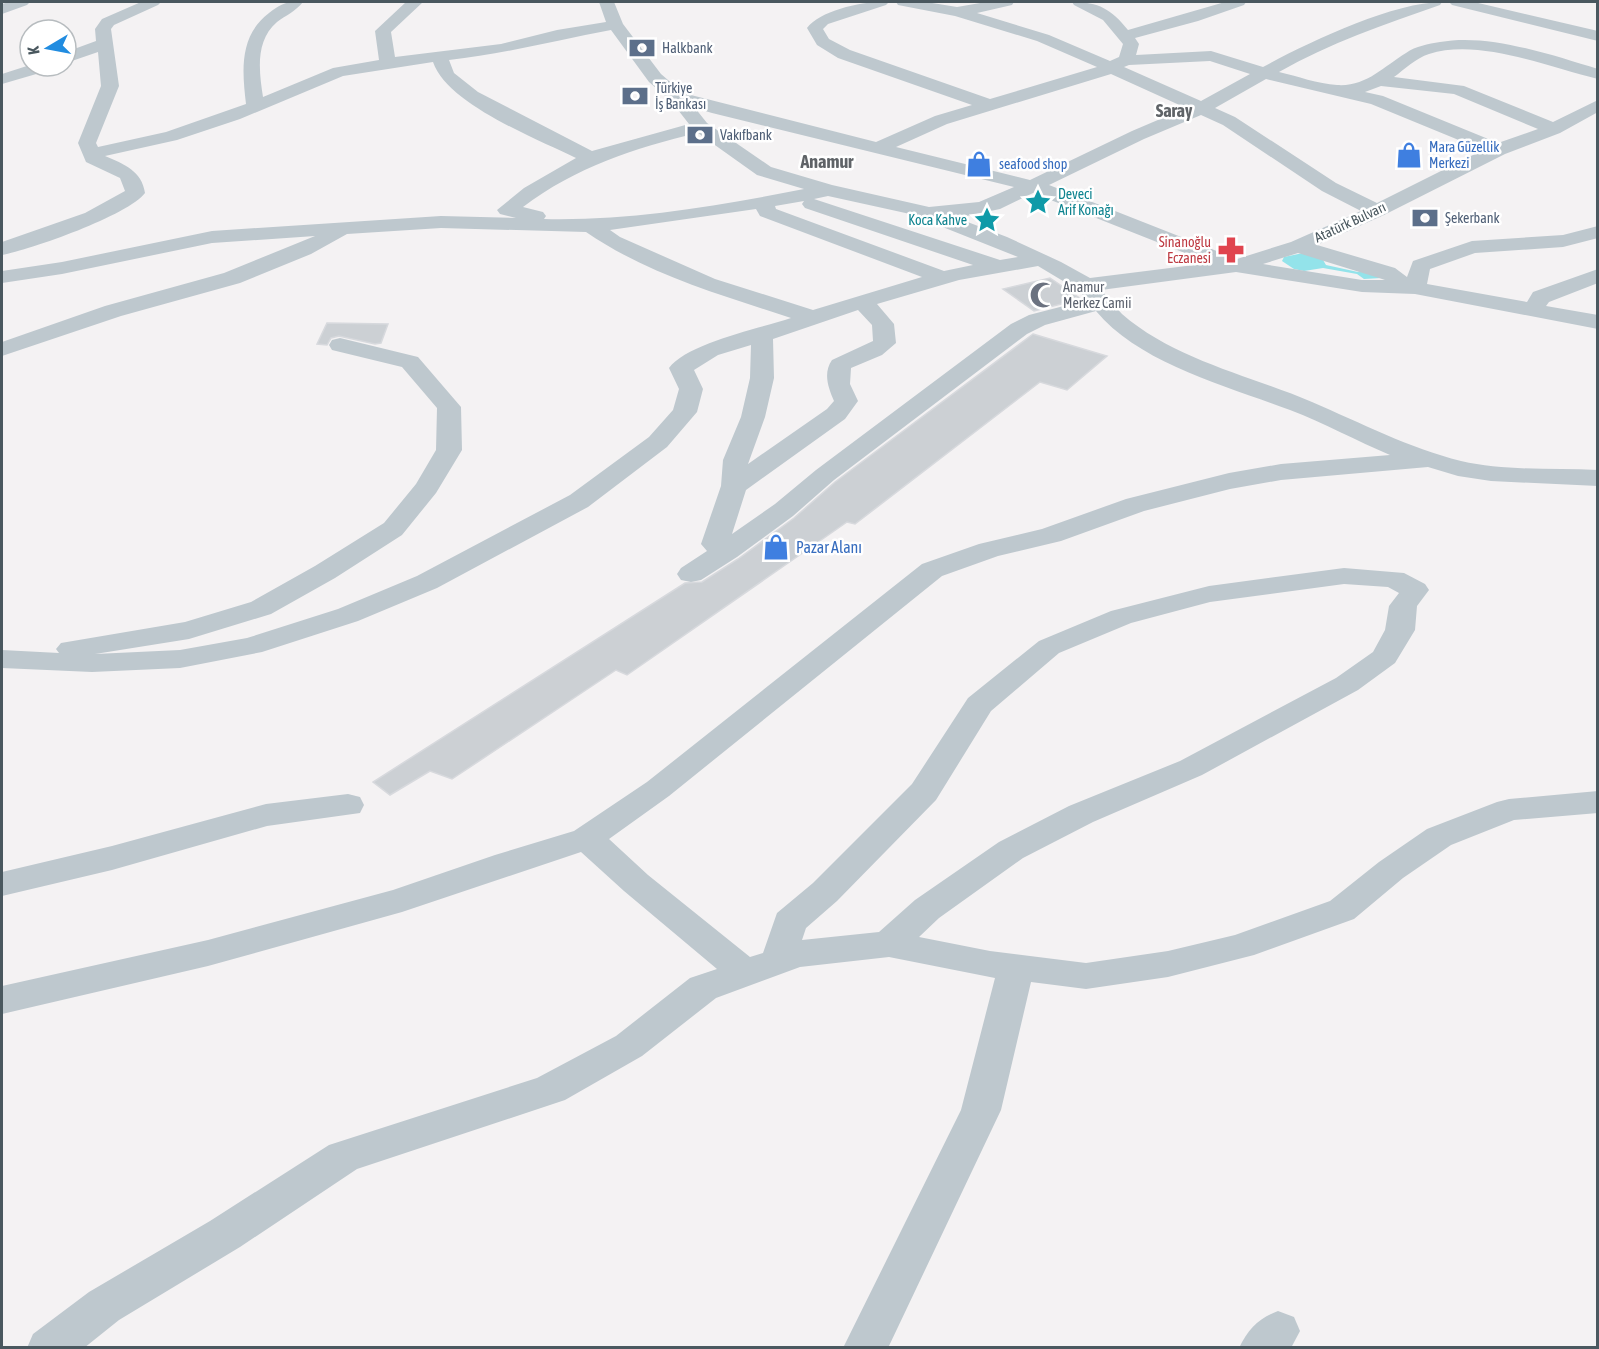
<svg xmlns="http://www.w3.org/2000/svg" width="1599" height="1349" font-family="'Asap Condensed',sans-serif">
	<rect width="100%" height="100%" fill="#f4f2f3"/>
	<!-- water -->
	<path fill="#93e3ea" d="M1303 253 1323 260 1326 265 1358 272 1362 270 1381 278 1364 279 1357 274 1323 268 1304 271 1294 269 1282 261 1284 257Z"/>
	<!-- building -->
	<g fill="#ccd0d4" stroke="#d7d9dd" stroke-width="1.5">
		<path d="M1050 278 1081 299 1034 311 1003 289Z"/>
		<path d="M327 323 388 324 381 343 375 344 339 336 331 338 327 345 317 344Z"/>
		<path d="M1033 334 1107 356 1067 390 1040 382 855 524 847 522 627 675 616 670 452 779 430 771 390 795 373 782 685 583 702 582 738 559 794 518 835 482Z"/>
	</g>
	<g fill="none" stroke-linecap="round" stroke-linejoin="round">
		<!-- minor -->
		<g fill="#bec8ce" fill-rule="evenodd">
			<path d="M9 2H30L27 5 2 14V4Z"/>
			<path d="M141 2H161L158 5 114 25 111 29 119 86 96 143 98 147 166 132 246 104C242 70 239 36 269 13 281 4 288 0 303 2 296 11 285 16 277 22 255 41 259 71 263 97L333 68 379 60 375 31 406 2H423L391 32 395 57 501 44 557 30 606 22 599 2H614L623 24 661 74 683 93 876 142 935 116 972 105 838 58 817 45 807 28C820 10 867 0 889 2L886 5 828 24 823 29 829 39 850 50 990 99 1097 67 1037 41 955 16 898 5 896 2H926L957 7 986 2H1014L1012 5 977 13 1049 35 1110 61 1119 57 1123 44 1103 20 1074 5 1072 2C1099 2 1111 9 1128 30L1225 2H1246L1244 5 1198 21 1135 38 1139 44 1136 55 1211 51 1263 67C1307 43 1393 2 1442 2L1440 5C1385 24 1330 43 1279 72 1297 76 1318 84 1337 85 1366 87 1383 67 1406 53 1416 46 1428 44 1440 42 1489 33 1551 55 1598 69V79C1548 67 1479 38 1429 54 1416 58 1405 69 1394 77L1464 86 1553 122 1598 100V112L1560 133 1505 154 1384 215 1317 245 1395 268 1407 277 1413 261 1472 241 1563 235 1598 226V238L1563 247 1475 253 1430 269 1427 284 1527 302 1533 292 1598 269V283L1549 302 1546 306 1598 315V329L1415 294 1362 292 1236 272 1101 290C1108 297 1115 307 1122 314 1175 360 1249 375 1312 402 1361 423 1409 448 1461 461 1504 471 1553 468 1598 470V486L1491 481 1458 476 1428 467 1281 480 1230 489 1144 511 1061 541 998 556 942 576 669 796 609 839 648 875 750 957 763 953 777 913 813 883 912 784 968 698 1039 641 1111 611 1209 586 1344 568 1404 573 1425 584 1429 590 1417 606 1415 630 1395 663 1358 690 1202 775 1093 822 1023 858 939 918 919 937 990 951 1086 963 1168 951 1235 935 1330 901 1379 862 1427 829 1497 802 1509 799 1598 791V813L1514 820 1451 845 1403 878 1354 919 1254 955 1168 977 1086 989 1031 982 1001 1110 888 1348H843L961 1110 995 978 889 957 800 967 716 998 642 1056 565 1100 357 1169 240 1247 119 1320 84 1348H27L33 1334 89 1292 210 1221 329 1145 537 1078 616 1036 690 978 717 969 624 891 581 852 402 912 208 966 2 1014V986L208 940 393 890 495 855 574 831 647 782 922 564 979 544 1042 529 1126 499 1229 473 1281 464 1390 455C1357 441 1324 423 1290 410 1227 386 1140 364 1096 311L1045 325 1027 334 834 480 793 516 737 557 701 580 691 582 681 580 677 574 681 568 707 551 701 544 721 486 723 460 741 417 750 378 751 345 718 355 694 370 703 389 697 412 667 447 588 507 437 588 358 621 262 652 180 668 92 672 2 668V650L59 653 56 649 61 643 185 622 251 602 315 566 384 523 416 484 436 450 437 408 402 367 332 350 329 345 332 340 340 338 418 357 461 407 462 450 436 493 402 535 335 578 271 614 189 639 95 654 180 650 247 638 338 609 417 576 570 495 649 437 673 410 679 389 669 368C687 343 761 328 791 318 721 295 647 274 586 232L441 228 347 234 311 254 240 283 121 316 2 356V342L105 306 224 273 315 236 212 243 62 274 2 283V271L62 262 212 231 441 216 516 218 500 214 497 210 524 188 576 158C537 139 447 104 433 62L343 76 240 119 177 140 105 156C124 164 142 171 145 193 129 215 30 250 2 255V242L85 213 125 191 120 178 86 162 78 143 101 86 98 52 66 63V52L96 41 95 29 102 19ZM611 30 649 82 671 101 689 124 592 151 478 92 454 73 449 60C504 54 557 40 611 30ZM1210 61 1250 74 1201 101 1124 67 1129 65ZM1111 74 1186 108 1132 131 1030 180 896 147 947 124ZM1266 79 1371 104 1483 150 1377 203 1336 183 1235 117 1215 108ZM1381 86 1454 94 1538 129 1498 143 1383 96 1365 92ZM695 108 712 113 1014 187 979 202 929 207 832 185 771 167 707 123ZM1201 115 1223 125 1322 191 1361 211 1291 242 1237 259 1049 185 1144 139ZM698 133 757 175 804 189C719 206 630 221 544 219L546 216 543 212 523 207C576 167 634 148 698 133ZM1033 193 1210 263 1090 278 1061 262 1007 237 957 218 1000 209ZM828 196 910 214 1018 257 1000 260 814 199ZM804 201 802 204 805 208 973 265 944 271 776 209 775 206ZM756 209 760 216 922 277 813 310 715 279 620 237 610 230ZM1298 253 1379 278 1385 280H1362L1263 264ZM1038 266 1078 290 1087 300 1029 315 1011 324 816 470 775 504 732 534 746 490 845 419 858 401 850 384 851 368 882 355 896 343 894 324 877 304 959 280ZM858 310 872 325 873 341 832 360C823 373 828 387 834 401L827 409 748 464 765 417 774 378 773 339ZM1344 584 1388 587 1399 593 1389 606 1385 630 1373 652 1336 678 1180 761 1069 806 999 842 915 900 879 932 802 940 806 928 837 901 936 800 991 711 1059 653 1131 623 1210 602Z"/>
			<path d="M1449 2H1474L1598 31V41L1452 5Z"/>
			<path d="M30 65 52 66 50 70 2 84V74Z"/>
			<path d="M348 794 360 797 364 805 360 813 267 826 112 870 2 896V872L112 846 266 804Z"/>
			<path d="M1278 1311 1294 1317 1300 1331 1291 1348H1239C1248 1329 1259 1318 1278 1311Z"/>
		</g>
	</g>
	<!-- icons -->
	<defs>
		<g id="bank-bare" transform="scale(2.07)"><path d="M-6-4H6V4H-6ZM0-2.3a2.3 2.3 0 1 0 0 4.6a2.3 2.3 0 1 0 0-4.6Z" fill="#5c6f8a" stroke="#fff" stroke-width="2.5" paint-order="stroke"/></g>
		<g id="shop-bare" transform="scale(2.07)"><path d="M-5-2.5h2.3a2.7 3.5 0 0 1 5.4 0H5L5.5 6h-11ZM-1.5-2.5h3a1.5 2.3 0 0 0-3 0Z" fill="#3f7fe0" stroke="#fff" stroke-width="2.5" paint-order="stroke"/></g>
		<g id="sight-bare" transform="scale(2.07)"><path d="M0-6L1.8-2.2L6-1.7L2.9 1.2L3.7 5.4L0 3.3L-3.7 5.4L-2.9 1.2L-6-1.7L-1.8-2.2Z" fill="#0f9aa8" stroke="#fff" stroke-width="2.5" paint-order="stroke"/></g>
		<g id="pharmacy-bare" transform="scale(2.07)"><path d="M-2-6h4v4h4v4h-4v4h-4v-4h-4v-4h4Z" fill="#e0444e" stroke="#fff" stroke-width="2.5" paint-order="stroke"/></g>
		<g id="mosque-bare" transform="scale(2.07)"><path d="M3.5-4.9A6 6 0 1 0 3.5 4.9A5 5 0 1 1 3.5-4.9Z" fill="#6b7280" stroke="#fff" stroke-width="2.5" paint-order="stroke"/></g>
	</defs>
	<g fill-rule="evenodd">
		<use href="#bank-bare" x="642" y="48"/>
		<use href="#bank-bare" x="635" y="96"/>
		<use href="#bank-bare" x="700" y="135"/>
		<use href="#shop-bare" x="1409" y="155"/>
		<use href="#shop-bare" x="979" y="164"/>
		<use href="#sight-bare" x="1038" y="202"/>
		<use href="#bank-bare" x="1425" y="218"/>
		<use href="#sight-bare" x="987" y="220"/>
		<use href="#pharmacy-bare" x="1231" y="250"/>
		<use href="#mosque-bare" x="1043" y="295"/>
		<use href="#shop-bare" x="776" y="547"/>
	</g>
	<g text-anchor="middle" stroke-width="5" stroke-linejoin="round" paint-order="stroke">
		<!-- far-service labels -->
		<g font-size="14" fill="#4e5e75" stroke="#fff" text-anchor="start">
			<text x="662" y="53">Halkbank</text>
			<text x="655" y="93">Türkiye<tspan x="655" dy="16">İş Bankası</tspan></text>
			<text x="720" y="140">Vakıfbank</text>
			<text x="1445" y="223">Şekerbank</text>
		</g>
		<!-- far-shop labels -->
		<g font-size="14" fill="#366cbe" stroke="#fff" text-anchor="start">
			<text x="1429" y="152">Mara Güzellik<tspan x="1429" dy="16">Merkezi</tspan></text>
			<text x="999" y="169">seafood shop</text>
		</g>
		<!-- far-culture labels -->
		<g font-size="14" fill="#0d838f" stroke="#fff" text-anchor="start">
			<text x="1058" y="199">Deveci<tspan x="1058" dy="16">Arif Konağı</tspan></text>
			<text x="967" y="225" text-anchor="end">Koca Kahve</text>
		</g>
		<!-- far-street labels -->
		<g font-size="14" fill="#4a585f" stroke="#fff">
			<text transform="translate(1350 222) rotate(-25)" y="5">Atatürk Bulvarı</text>
		</g>
		<!-- far-health labels -->
		<g font-size="14" fill="#be3a42" stroke="#fff" text-anchor="end">
			<text x="1211" y="247">Sinanoğlu<tspan x="1211" dy="16">Eczanesi</tspan></text>
		</g>
		<!-- far-worship labels -->
		<g font-size="14" fill="#5b616d" stroke="#fff" text-anchor="start">
			<text x="1063" y="292">Anamur<tspan x="1063" dy="16">Merkez Camii</tspan></text>
		</g>
		<!-- shop labels -->
		<g font-size="16" fill="#366cbe" stroke="#fff" text-anchor="start">
			<text x="796" y="553">Pazar Alanı</text>
		</g>
		<!-- far-district labels -->
		<g font-size="18" font-weight="bold" fill="#5f6367" stroke="#fff">
			<text x="1174" y="117">Saray</text>
			<text x="827" y="168">Anamur</text>
		</g>
	</g>
	<!-- border -->
	<rect width="1599" height="1349" fill="none" stroke="#4a585f" stroke-width="6"/>
	<!-- north arrow -->
	<g transform="translate(48 48) rotate(260)"><circle r="28" fill="#ffffff" stroke="#b7bcbf" stroke-width="1.5"/>
	<path d="M0-4.5L10 22L0 15L-10 22Z" fill="#218ce0"/>
	<text y="-9" font-size="16" font-weight="bold" text-anchor="middle" fill="#4a585f">K</text>
	</g>
</svg>
